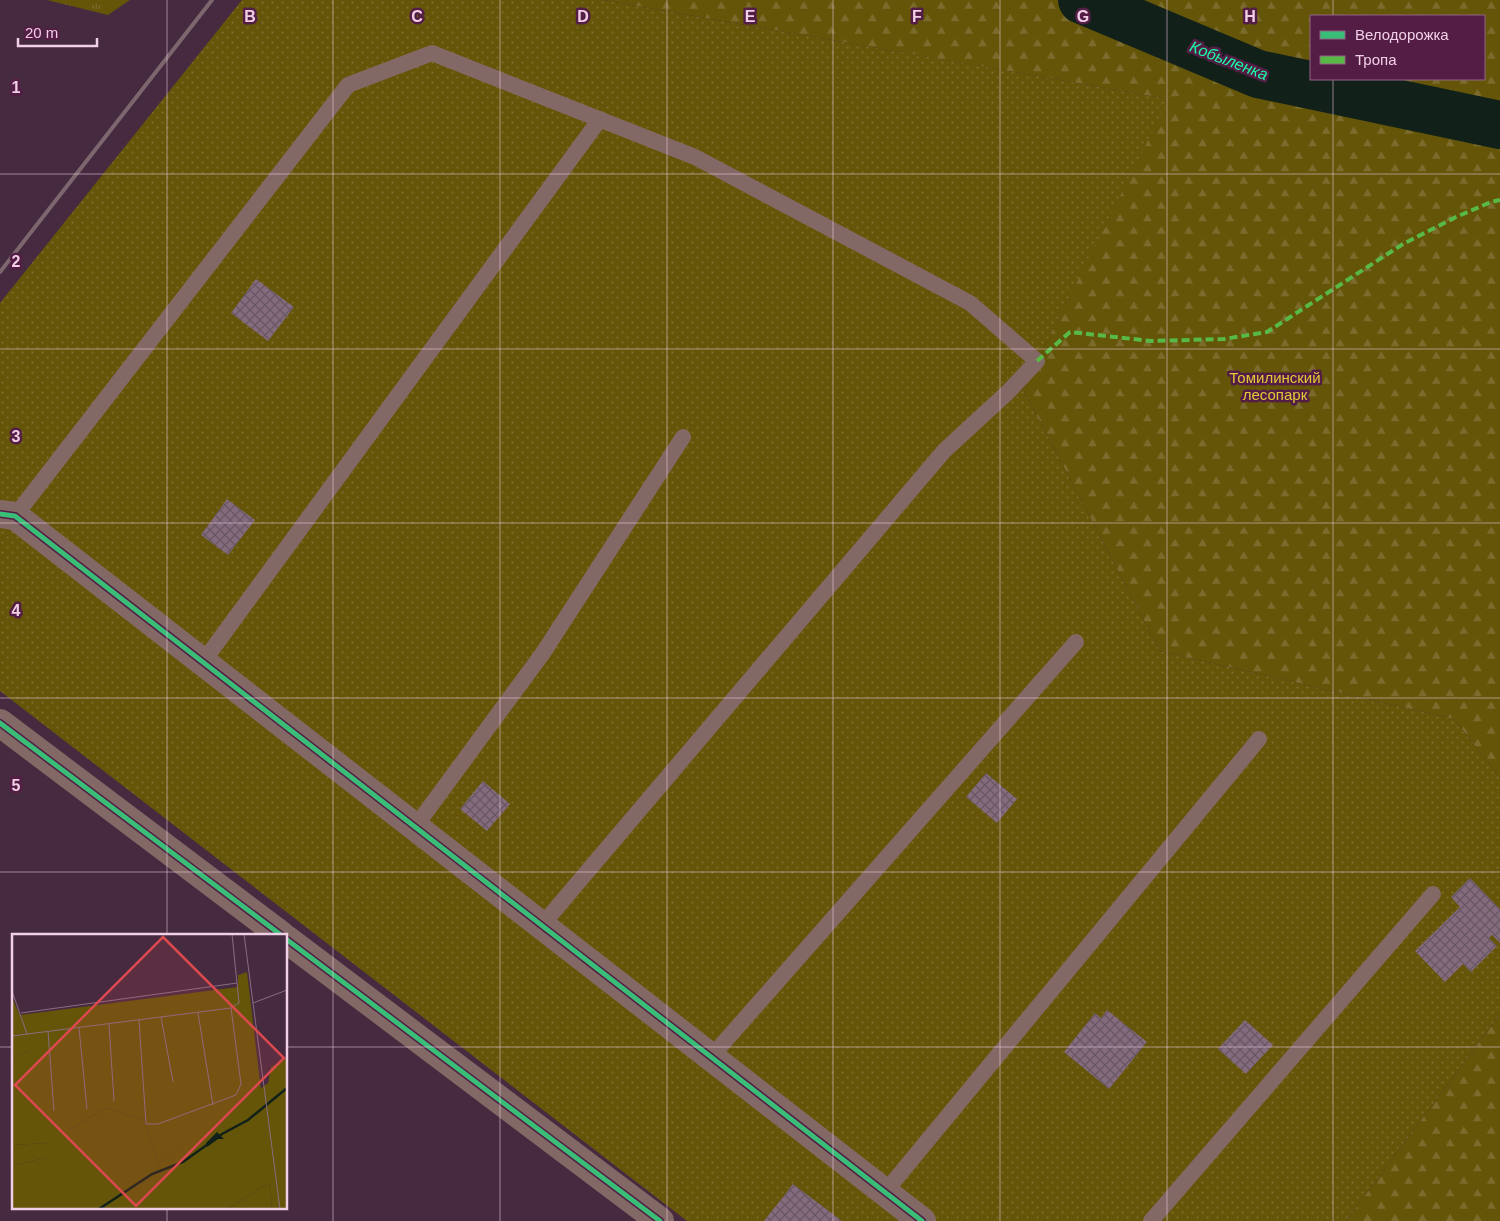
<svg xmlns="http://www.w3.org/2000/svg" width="1500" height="1221" font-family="Helvetica,sans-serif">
	<defs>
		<pattern id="grass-tufts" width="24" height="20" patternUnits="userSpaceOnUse" patternTransform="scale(1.25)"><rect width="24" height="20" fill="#645509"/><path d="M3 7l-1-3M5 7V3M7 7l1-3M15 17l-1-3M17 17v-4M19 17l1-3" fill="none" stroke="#7b6c2d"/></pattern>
		<pattern id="forest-firs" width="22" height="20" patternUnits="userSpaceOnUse" patternTransform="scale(1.25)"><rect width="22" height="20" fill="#645509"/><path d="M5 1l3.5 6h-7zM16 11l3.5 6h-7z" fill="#7b6c2d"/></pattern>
		<pattern id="garden-dots" width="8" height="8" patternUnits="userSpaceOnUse" patternTransform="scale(1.25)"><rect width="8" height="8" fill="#645509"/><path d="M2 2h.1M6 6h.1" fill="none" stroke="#7b6c2d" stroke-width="1.8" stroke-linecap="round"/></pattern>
		<pattern id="building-cross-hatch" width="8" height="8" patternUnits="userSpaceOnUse" patternTransform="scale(1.25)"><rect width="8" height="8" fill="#846b7d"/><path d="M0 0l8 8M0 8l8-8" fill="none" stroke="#695764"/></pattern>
	</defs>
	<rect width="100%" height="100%" fill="#462a3f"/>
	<!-- grass -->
	<path fill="url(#grass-tufts)" d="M47 0H130L108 15Z"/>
	<!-- forest -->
	<g fill="url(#forest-firs)" fill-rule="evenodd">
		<path d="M603 0H1500V778L1454 719 1160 651 1023 389 1168 99ZM1311 16H1484V79H1311Z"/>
		<path d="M1500 1014V1221H1346Z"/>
	</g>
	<!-- garden -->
	<path fill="url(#garden-dots)" d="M242 0H603L1169 99 1023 389 1160 651 1454 719 1500 778V1014L1346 1221H687L0 691V303Z"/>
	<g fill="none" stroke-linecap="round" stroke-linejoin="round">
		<!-- river -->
		<path stroke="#112119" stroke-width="48" d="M1082 0 1258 74 1500 125"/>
	</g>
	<!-- building -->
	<g fill="url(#building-cross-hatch)">
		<path d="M256 279 294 307 268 341 231 313Z"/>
		<path d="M227 499 255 520 228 555 201 535Z"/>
		<path d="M986 773 1017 799 997 823 966 797Z"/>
		<path d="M483 781 510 804 487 831 460 809Z"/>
		<path d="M1470 878 1500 909V943L1492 935 1489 938 1497 946 1471 972 1463 964 1445 982 1415 951 1460 907 1451 897Z"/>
		<path d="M1107 1010 1147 1042 1109 1089 1064 1052 1095 1013 1101 1018Z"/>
		<path d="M1245 1020 1273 1045 1246 1074 1218 1049Z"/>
		<path d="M793 1184 842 1221H764Z"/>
	</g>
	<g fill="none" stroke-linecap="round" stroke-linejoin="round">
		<!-- service -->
		<g stroke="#836965" stroke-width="16">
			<path d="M15 516 348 85 432 53 695 157 970 303 1037 361 1008 392 944 451 542 925"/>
			<path d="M203 662 600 119"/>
			<path d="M415 827 543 653 683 437"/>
			<path d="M711 1057 1076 642"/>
			<path d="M885 1192 1259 739"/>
			<path d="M1151 1221 1433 894"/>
		</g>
		<!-- minor -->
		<g stroke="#836965" stroke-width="28">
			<path d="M0 514 15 516 922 1221"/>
			<path d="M0 723 281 935"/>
			<path d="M286 939 660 1221"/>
		</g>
		<!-- rail -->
		<path stroke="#7d666d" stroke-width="4" d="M0 272 212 0"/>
		<!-- quiet -->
		<path stroke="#58b947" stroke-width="4" stroke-dasharray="8 4" stroke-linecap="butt" d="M1037 361 1070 332 1151 341 1224 339 1267 332 1403 244 1456 217 1491 202 1500 200"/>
		<!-- cycleway casing -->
		<g stroke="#531d45" stroke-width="8">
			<g id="cycleway">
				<path d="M0 514 15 516 922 1221"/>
				<path d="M0 723 281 935"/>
				<path d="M286 939 660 1221"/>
			</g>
		</g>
		<!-- cycleway -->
		<use href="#cycleway" stroke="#3abd76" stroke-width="5"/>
	</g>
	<!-- grid -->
	<path fill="none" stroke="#f1cfe5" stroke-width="1" stroke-opacity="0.55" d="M167 0V935M333 0V1221M500 0V1221M667 0V1221M833 0V1221M1000 0V1221M1167 0V1221M1333 0V16M1333 79V1221M0 174H1500M0 349H1500M0 523H1500M0 698H1500M0 872H1500M0 1047H14M286 1047H1500M167 1207V1221"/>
	<g text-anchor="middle" stroke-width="5" stroke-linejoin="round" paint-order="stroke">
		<!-- park labels -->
		<g font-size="15" fill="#e3ca38" stroke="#531d45">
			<text x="1275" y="383">Томилинский<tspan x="1275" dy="17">лесопарк</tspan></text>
		</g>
		<!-- water labels -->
		<g font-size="16" font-style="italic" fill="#1afba5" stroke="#531d45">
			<text transform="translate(1229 60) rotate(21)" y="6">Кобыленка</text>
		</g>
	</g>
	<!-- overview -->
	<g transform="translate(12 934)">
		<rect width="275" height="275" fill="#462a3f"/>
		<path d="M275 124V135L256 150 259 133Z" fill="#645509"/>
		<path d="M16 117 57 196 93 174 132 186 147 229 275 135V275H260L257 249 215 275H0V232L32 224 35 209 0 211V125Z" fill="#645509"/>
		<path d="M35 209 40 217 32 224 0 232V211ZM257 249 260 275H215Z" fill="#645509"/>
		<path d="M235 38 249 156 231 170 147 229 132 186 93 174 57 196 27 192 16 117 0 125V64L8 81 226 53V41Z" fill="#645509"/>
		<path d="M205 198 212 205H206L195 213 194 209Z" fill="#112119"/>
		<path fill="none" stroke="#112119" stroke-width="2.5" d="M87 275 140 240 171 228 210 200 236 186 275 154"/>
		<path fill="none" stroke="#8a6c81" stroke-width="1" d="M232 0 268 275M0 57 15 100M241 69 275 56M9 79 225 49M186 79 201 171M149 83 161 148M127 86 134 190H146L224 161 229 150 219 74M97 90 102 167M67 94 75 175M36 97 42 177M0 102 219 74 227 69 220 0"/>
		<path fill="#db494e" fill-opacity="0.15" stroke="#db494e" stroke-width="2.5" d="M151 3 272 124 124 272 3 151Z"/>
		<rect width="275" height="275" fill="none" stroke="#f1cfe5" stroke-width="2.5"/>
	</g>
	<g font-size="16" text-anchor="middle" font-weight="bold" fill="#f1cfe5" stroke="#531d45" stroke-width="5" stroke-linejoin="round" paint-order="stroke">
		<text x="250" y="22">B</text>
		<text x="417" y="22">C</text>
		<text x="583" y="22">D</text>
		<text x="750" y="22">E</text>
		<text x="917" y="22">F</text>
		<text x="1083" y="22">G</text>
		<text x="1250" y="22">H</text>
		<text x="16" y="93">1</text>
		<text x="16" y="267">2</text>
		<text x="16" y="442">3</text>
		<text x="16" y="616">4</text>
		<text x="16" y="791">5</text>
	</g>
	<!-- legend -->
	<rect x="1310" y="15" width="175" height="65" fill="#531d45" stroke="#926485"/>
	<rect x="1320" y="31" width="25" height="8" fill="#3abd76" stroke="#926485"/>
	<text x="1355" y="40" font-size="15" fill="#f1cfe5">Велодорожка</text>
	<rect x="1320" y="56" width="25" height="8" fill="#58b947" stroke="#926485"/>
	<text x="1355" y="65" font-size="15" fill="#f1cfe5">Тропа</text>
	<!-- scale -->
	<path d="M18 38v8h79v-8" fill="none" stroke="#f1cfe5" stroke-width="2.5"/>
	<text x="25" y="38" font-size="15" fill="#f1cfe5" stroke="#531d45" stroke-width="4" paint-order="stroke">20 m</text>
</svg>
